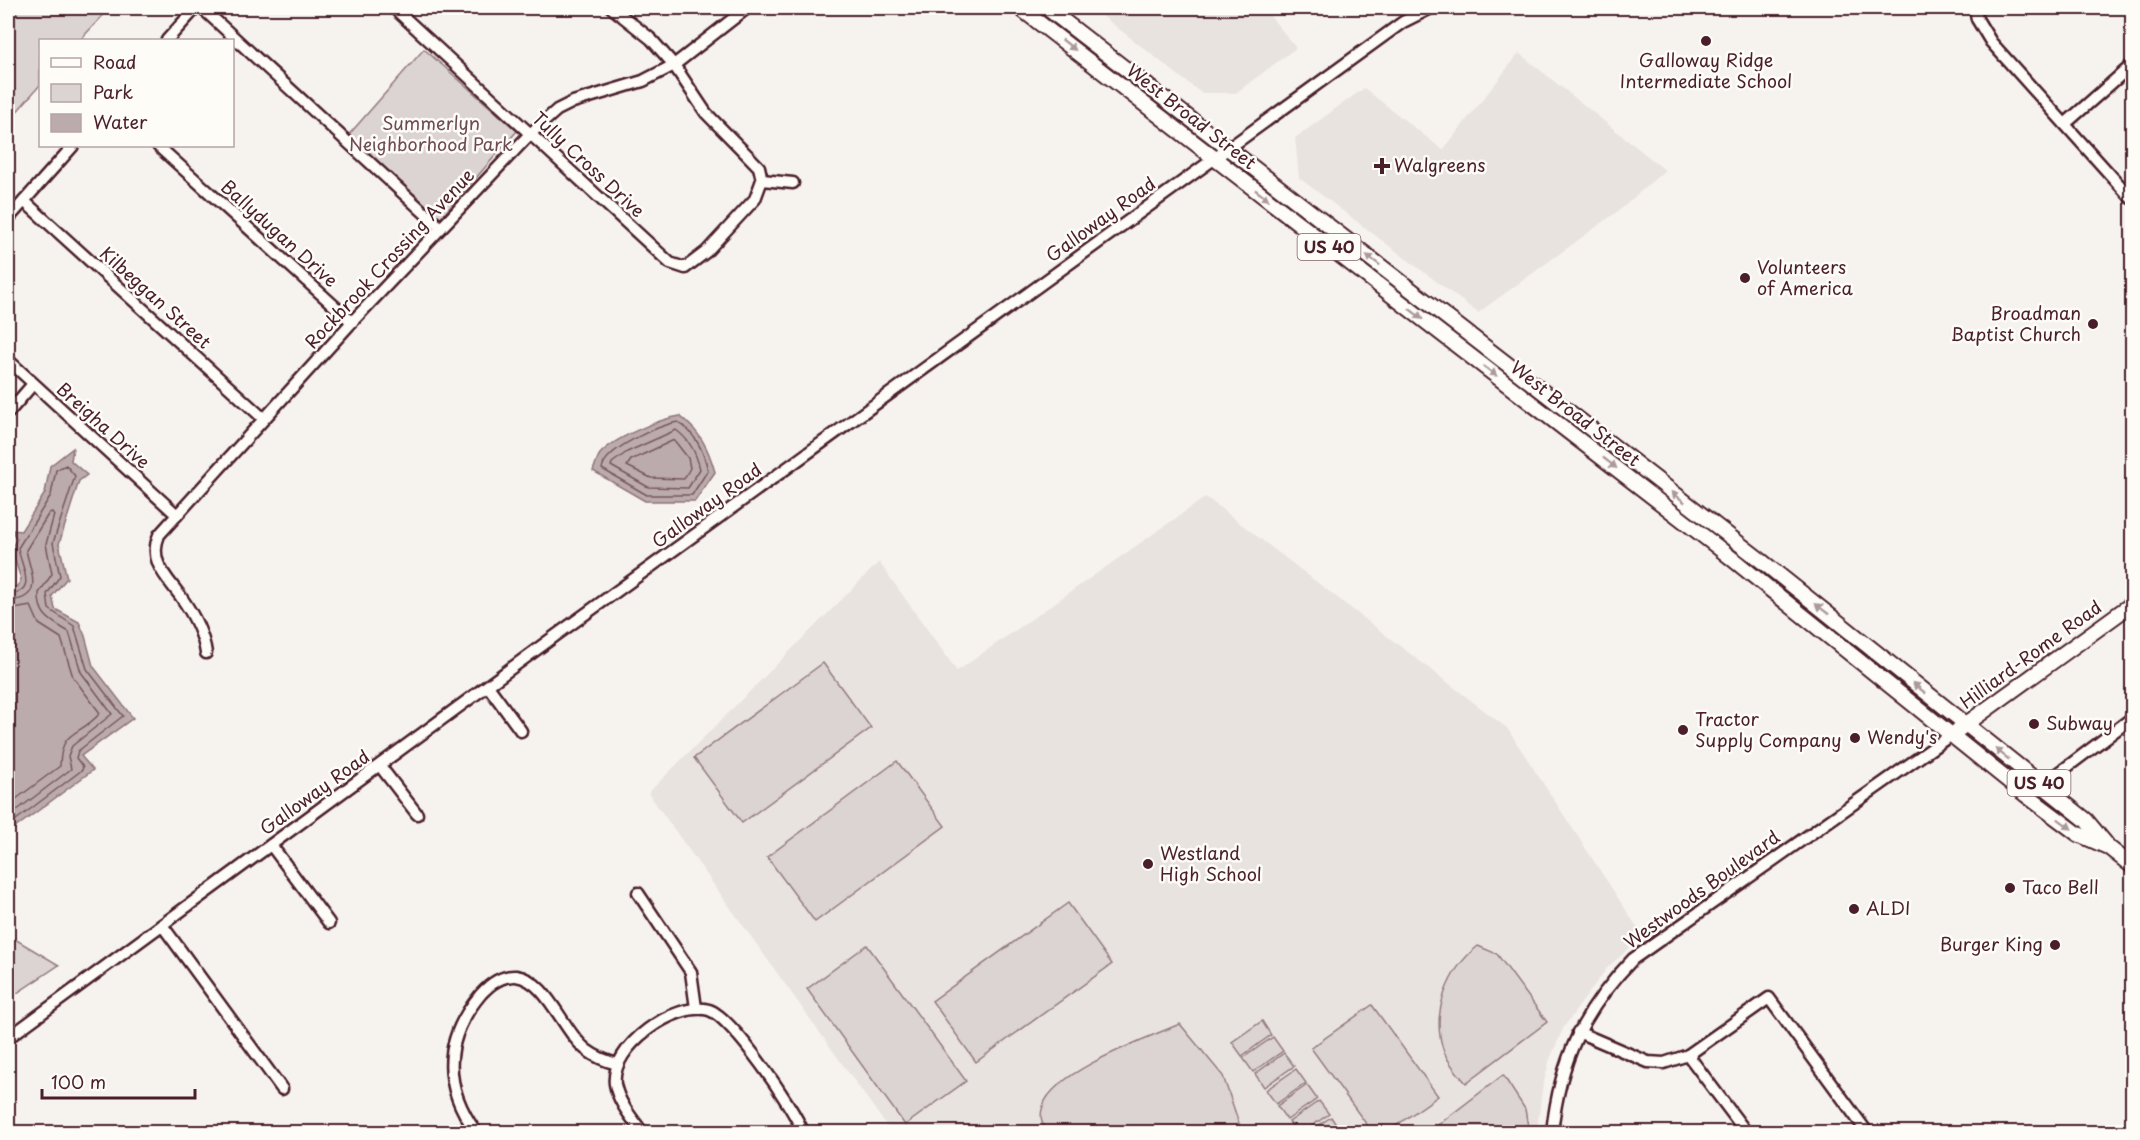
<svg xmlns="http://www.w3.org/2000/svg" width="2140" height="1140" font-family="'Playpen Sans',sans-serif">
	<rect width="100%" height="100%" fill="#f6f3ef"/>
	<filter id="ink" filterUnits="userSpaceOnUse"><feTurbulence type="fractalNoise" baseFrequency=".0167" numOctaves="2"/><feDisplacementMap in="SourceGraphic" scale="12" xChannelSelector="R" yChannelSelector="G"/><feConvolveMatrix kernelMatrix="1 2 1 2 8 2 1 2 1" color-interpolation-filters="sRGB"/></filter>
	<g filter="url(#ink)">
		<!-- built -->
		<g fill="#e9e3e0">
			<path d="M1092 8H1264L1296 48 1236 93H1201Z"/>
			<path d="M1519 53 1665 170 1621 209 1478 313 1299 178 1295 138 1364 88 1443 150Z"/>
			<path d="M1206 497 1507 728 1643 936 1607 968 1564 1027 1550 1059 1542 1090 1537 1132H891L648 793 879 562 957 671Z"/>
		</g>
		<!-- green -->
		<g fill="#dcd4d2" stroke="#937a7e" stroke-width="1.5">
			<path d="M8 8H110L80 40H40V85L8 122Z"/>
			<path d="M424 49 517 131 439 220 346 138Z"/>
			<path d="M823 663 871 728 742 823 694 758Z"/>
			<path d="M897 761 945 826 815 922 767 857Z"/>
			<path d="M1068 903 1112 964 976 1062 932 1001Z"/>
			<path d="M8 935 59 965 8 999Z"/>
			<path d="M867 945 966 1081 905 1125 807 989Z"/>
			<path d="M1478 946 1497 954 1547 1022 1466 1083C1458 1074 1449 1064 1444 1052 1430 1013 1448 970 1478 946Z"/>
			<path d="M1372 1005 1438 1096 1387 1132H1372L1311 1048Z"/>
			<path d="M1262 1021 1271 1035 1242 1056 1232 1042Z"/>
			<path d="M1180 1024 1223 1076 1242 1132H1047C1042 1124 1039 1117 1043 1106 1053 1072 1147 1038 1180 1024Z"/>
			<path d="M1273 1037 1283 1051 1253 1072 1243 1058Z"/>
			<path d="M1284 1053 1294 1066 1264 1087 1255 1074Z"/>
			<path d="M1296 1069 1306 1083 1276 1104 1266 1090Z"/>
			<path d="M1503 1075 1525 1109 1529 1132H1437L1438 1125Z"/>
			<path d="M1307 1085 1317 1099 1287 1120 1277 1106Z"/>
			<path d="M1319 1101 1329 1114 1303 1132H1297L1289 1122Z"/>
			<path d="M1331 1117 1340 1131 1309 1132Z"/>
		</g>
		<!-- water -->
		<g fill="#bbabac" stroke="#8e7378" stroke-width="1.5">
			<path d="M680 416C700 432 708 447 715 472L695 501H645L593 471C595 466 597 458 600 454 614 438 659 419 680 416Z"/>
			<path d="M73 448 71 461 87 475 79 481 59 544 67 578 52 596 55 609 79 622 85 636 93 666 133 718 81 756 93 770 8 833V588L18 586 21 579 11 548 17 539 11 530 21 531 45 493 50 466Z"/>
		</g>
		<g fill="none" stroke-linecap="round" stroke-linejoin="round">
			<!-- shore -->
			<g stroke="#77575f" stroke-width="1.5">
				<path d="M678 422C696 434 703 450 708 470L692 495H647L602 469C604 449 659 425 678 422Z"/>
				<path d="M676 430C690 440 696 453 700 469L688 488 648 487 611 466 612 463 627 452Z"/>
				<path d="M674 440 688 458 690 468 684 479 651 478 627 466 631 460Z"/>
				<path d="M8 594C39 592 21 567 18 548L51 495 56 470 66 465 75 476 53 543 60 576 47 594 49 609 74 626 87 669 123 716 78 751 76 758 83 767 82 770 8 826"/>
				<path d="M8 601C45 599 31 574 26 550L49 513 52 512 54 515 46 544 52 574 39 593C38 616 51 621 69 632L81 672 112 714 72 746 68 756 71 769 8 817"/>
				<path d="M8 610 31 606 39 624 61 638 73 677 100 713C79 738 61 727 60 766L8 805"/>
			</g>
			<!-- minor casing -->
			<g stroke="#4a1f2b" stroke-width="15">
				<g id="minor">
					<path d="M202 8 441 228"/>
					<path d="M394 8 670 263 685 268 706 252 755 199 762 180 759 167 706 113 674 65 651 39 612 8"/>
					<path d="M1975 8 1977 19 1991 42 2132 199"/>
					<path d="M8 12 11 8"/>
					<path d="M167 40 196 8"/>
					<path d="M2065 124 2132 65"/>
					<path d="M158 146 352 322"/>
					<path d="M762 180 793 183"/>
					<path d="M24 201 264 419"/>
					<path d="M8 219 73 146"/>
					<path d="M8 360 177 515"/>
					<path d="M8 413 33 384"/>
					<path d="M206 653C203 632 193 614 181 597 167 577 148 562 159 535L352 322 530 134 557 110 573 102 643 81 674 65 747 8"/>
					<path d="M488 686 521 731"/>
					<path d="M380 766 417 814"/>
					<path d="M2043 785 2132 718"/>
					<path d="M271 845 329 923"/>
					<path d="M638 893 691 972 696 1008"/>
					<path d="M162 925 282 1089"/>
					<path d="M1578 1032 1648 1062 1664 1063 1688 1055 1769 998 1867 1132"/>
					<path d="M8 1038 555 636 1403 22 1431 8"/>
					<path d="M1688 1055 1746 1132"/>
					<path d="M476 1132C442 1085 443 1039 481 994 490 984 501 975 516 976 548 980 563 1033 588 1051 597 1058 606 1061 617 1064"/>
					<path d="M642 1132C632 1118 618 1102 615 1084 610 1047 675 1001 709 1010 732 1017 794 1108 803 1132"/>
					<path d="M1552 1132C1560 1060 1582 1012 1633 959L1951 735"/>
				</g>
			</g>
			<!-- major casing -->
			<g stroke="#4a1f2b" stroke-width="18">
				<g id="major">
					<path d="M1020 8 1715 545 2026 795 2078 834 2108 847 2132 866"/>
					<path d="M1047 8 1759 559 2086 820 2106 844"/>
					<path d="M1958 730 2132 604"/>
				</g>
			</g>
			<!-- minor -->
			<use href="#minor" stroke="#fdfcf7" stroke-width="10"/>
			<!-- major -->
			<use href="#major" stroke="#fdfcf7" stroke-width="14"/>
		</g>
		<!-- one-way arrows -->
		<defs><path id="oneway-solid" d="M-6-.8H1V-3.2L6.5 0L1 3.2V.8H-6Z" transform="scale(1.5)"/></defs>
		<g fill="#ac999b">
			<use href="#oneway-solid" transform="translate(1069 45) rotate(38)"/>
			<use href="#oneway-solid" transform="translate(1262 195) rotate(38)"/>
			<use href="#oneway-solid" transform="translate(1373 260) rotate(-143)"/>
			<use href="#oneway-solid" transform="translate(1416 314) rotate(38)"/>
			<use href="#oneway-solid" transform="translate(1490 371) rotate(37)"/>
			<use href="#oneway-solid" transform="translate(1610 463) rotate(38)"/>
			<use href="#oneway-solid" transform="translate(1678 497) rotate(-142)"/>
			<use href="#oneway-solid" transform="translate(1822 609) rotate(-142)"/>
			<use href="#oneway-solid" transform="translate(1919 688) rotate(-141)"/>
			<use href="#oneway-solid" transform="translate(2002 754) rotate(-142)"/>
			<use href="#oneway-solid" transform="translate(2065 824) rotate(37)"/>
		</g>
	</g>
	<!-- markers -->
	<g fill="#4a1f2b" stroke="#fdfcf7" stroke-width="2">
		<circle cx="1706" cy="41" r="6"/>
		<path d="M1379 157h6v6h6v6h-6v6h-6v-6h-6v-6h6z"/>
		<circle cx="1745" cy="278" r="6"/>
		<circle cx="2093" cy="324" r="6"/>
		<circle cx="2034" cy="724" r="6"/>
		<circle cx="1683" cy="730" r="6"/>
		<circle cx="1855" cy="738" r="6"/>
		<circle cx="1148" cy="864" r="6"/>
		<circle cx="2010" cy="888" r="6"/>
		<circle cx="1854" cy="909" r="6"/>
		<circle cx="2055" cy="945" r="6"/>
	</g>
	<g text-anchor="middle" stroke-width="5" stroke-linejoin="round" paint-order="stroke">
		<!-- shield labels -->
		<g fill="#fdfcf7" stroke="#806168" stroke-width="1.5">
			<rect x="1297.5" y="234" width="63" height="26" rx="4.5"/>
			<rect x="2007.5" y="770" width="63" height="26" rx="4.5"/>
		</g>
		<g font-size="16" font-weight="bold" fill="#4a1f2b">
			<text x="1329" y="253">US 40</text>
			<text x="2039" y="789">US 40</text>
		</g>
		<!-- poi labels -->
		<g font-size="18" fill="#4a1f2b" stroke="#fdfcf7" text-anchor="start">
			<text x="1706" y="67" text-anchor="middle">Galloway Ridge<tspan x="1706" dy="21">Intermediate School</tspan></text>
			<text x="1394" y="172">Walgreens</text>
			<text x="1757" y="274">Volunteers<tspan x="1757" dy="21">of America</tspan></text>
			<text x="2081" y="320" text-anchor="end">Broadman<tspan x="2081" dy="21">Baptist Church</tspan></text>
			<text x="1695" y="726">Tractor<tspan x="1695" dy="21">Supply Company</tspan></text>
			<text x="2046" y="730">Subway</text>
			<text x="1867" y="744">Wendy's</text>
			<text x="1160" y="860">Westland<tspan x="1160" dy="21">High School</tspan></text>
			<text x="2022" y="894">Taco Bell</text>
			<text x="1866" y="915">ALDI</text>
			<text x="2043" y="951" text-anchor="end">Burger King</text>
		</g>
		<!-- street labels -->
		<g font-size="18" fill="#4a1f2b" stroke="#fdfcf7">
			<text transform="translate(1191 117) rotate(38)" y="6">West Broad Street</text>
			<text transform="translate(588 165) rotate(43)" y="6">Tully Cross Drive</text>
			<text transform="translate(1101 220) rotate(-36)" y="6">Galloway Road</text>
			<text transform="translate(279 234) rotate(42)" y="6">Ballydugan Drive</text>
			<text transform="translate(390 259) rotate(-47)" y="6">Rockbrook Crossing Avenue</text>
			<text transform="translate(155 298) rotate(42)" y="6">Kilbeggan Street</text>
			<text transform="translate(1575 414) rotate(38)" y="6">West Broad Street</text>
			<text transform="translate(103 426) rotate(42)" y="6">Breigha Drive</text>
			<text transform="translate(707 506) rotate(-36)" y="6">Galloway Road</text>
			<text transform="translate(2031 655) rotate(-36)" y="6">Hilliard-Rome Road</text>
			<text transform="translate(315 793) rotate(-36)" y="6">Galloway Road</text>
			<text transform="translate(1702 890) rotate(-36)" y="6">Westwoods Boulevard</text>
		</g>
		<!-- park labels -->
		<g font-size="18" fill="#6e4c55" stroke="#fdfcf7">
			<text x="431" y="130">Summerlyn<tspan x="431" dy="21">Neighborhood Park</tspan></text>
		</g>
	</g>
	<!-- margin -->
	<rect width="2140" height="1140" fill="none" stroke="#fdfcf7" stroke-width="30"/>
	<rect x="15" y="15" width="2110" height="1110" fill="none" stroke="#4a1f2b" stroke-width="2" filter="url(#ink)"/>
	<!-- legend -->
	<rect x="39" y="39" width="195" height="108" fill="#fdfcf7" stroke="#b5a4a5" stroke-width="1.5"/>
	<rect x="51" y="58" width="30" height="9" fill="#fdfcf7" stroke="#b5a4a5" stroke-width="1.5"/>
	<text x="93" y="69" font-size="18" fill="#4a1f2b">Road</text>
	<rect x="51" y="84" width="30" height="18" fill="#dcd4d2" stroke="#b5a4a5" stroke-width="1.5"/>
	<text x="93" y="99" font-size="18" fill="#4a1f2b">Park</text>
	<rect x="51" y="114" width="30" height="18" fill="#bbabac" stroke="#b5a4a5" stroke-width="1.5"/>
	<text x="93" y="129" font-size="18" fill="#4a1f2b">Water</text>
	<!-- scale -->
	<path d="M42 1089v9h153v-9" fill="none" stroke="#4a1f2b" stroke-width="3"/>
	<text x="51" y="1089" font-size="18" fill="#4a1f2b" stroke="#fdfcf7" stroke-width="4.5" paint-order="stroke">100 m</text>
</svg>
